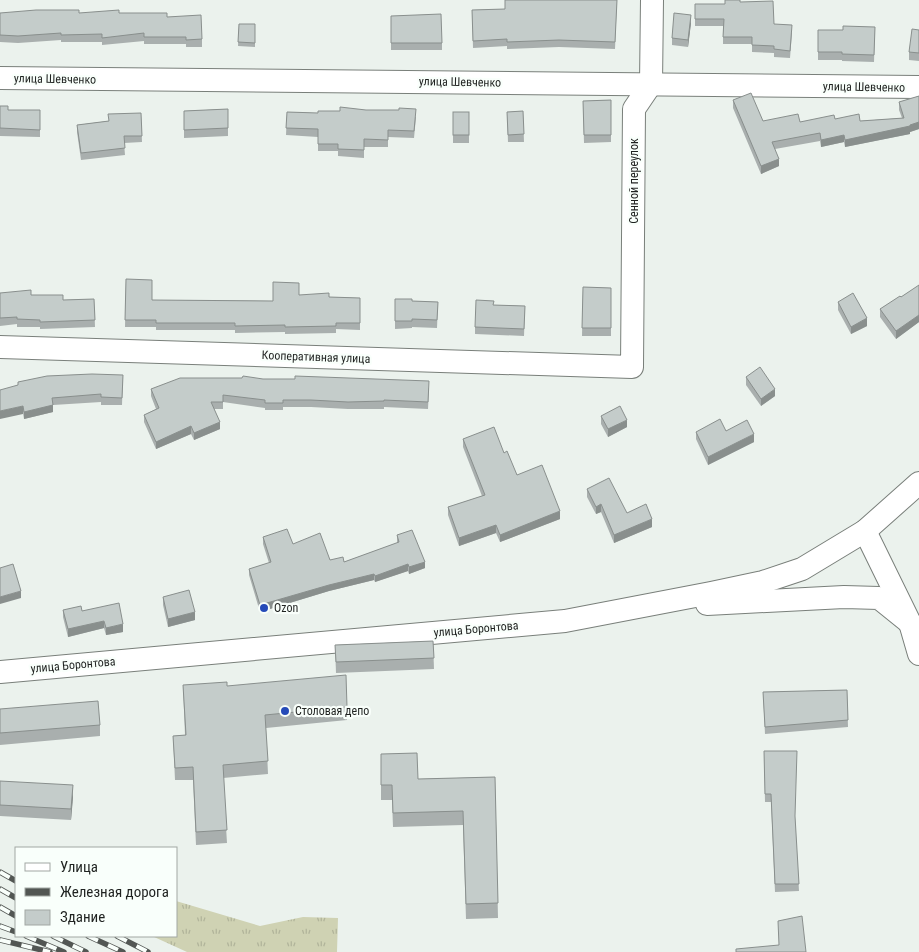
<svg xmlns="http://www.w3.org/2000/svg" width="919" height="952" font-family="'Roboto Condensed',sans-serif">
	<defs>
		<pattern id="grass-tufts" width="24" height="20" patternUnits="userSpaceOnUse" patternTransform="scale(1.25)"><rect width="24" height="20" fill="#cfd2b3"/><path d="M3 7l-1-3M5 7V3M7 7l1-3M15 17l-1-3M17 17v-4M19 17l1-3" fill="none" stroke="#b1b49a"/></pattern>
	</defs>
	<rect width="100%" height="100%" fill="#ebf2ed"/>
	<!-- grass -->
	<path fill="url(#grass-tufts)" d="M176 901 260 926 303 917 338 918 337 952H187L152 936H176Z"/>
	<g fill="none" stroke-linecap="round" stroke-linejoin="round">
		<!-- minor casing -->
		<g stroke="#797f7a" stroke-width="24">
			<g id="minor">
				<path d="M0 78 919 87"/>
				<path d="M0 347 632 367 634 109 651 84 652 0"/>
				<path d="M865 531 910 623 919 654"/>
				<path d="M707 604 844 597 879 598 910 623"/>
				<path d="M0 672 565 621 711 593 763 582 802 569 865 531 919 483"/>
			</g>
		</g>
		<!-- minor -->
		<use href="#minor" stroke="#fff" stroke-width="22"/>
		<!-- rail casing -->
		<g stroke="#525653" stroke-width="5.5">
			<g id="rail">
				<path d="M0 872 16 881"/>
				<path d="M0 889 16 898"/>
				<path d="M0 907 16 916"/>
				<path d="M0 926 16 932"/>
				<path d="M26 936 64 952"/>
				<path d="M53 936 86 952"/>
				<path d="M88 936 123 952"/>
				<path d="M117 936 148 952"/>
				<path d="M0 940 50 952"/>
			</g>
		</g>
		<!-- rail -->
		<use href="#rail" stroke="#f9fffb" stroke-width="4" stroke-dasharray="11" stroke-linecap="butt"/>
	</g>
	<!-- wall -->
	<g fill="#a9afae">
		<path d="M617 0 615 49 559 47 507 49V46L473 48 472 10 505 9Z"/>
		<path d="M740 2 774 24 792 33 790 58 774 57V53L752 52V44H723V26H695V4H725Z"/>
		<path d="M0 13H119L167 17 202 39V47H186V44H144V41L102 45V42H61V40L18 43 0 42Z"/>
		<path d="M391 16 442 43V50H391Z"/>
		<path d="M691 23 688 47 672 45V38Z"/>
		<path d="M239 24H255V47L238 46Z"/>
		<path d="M875 27 874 62 842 61V60H818V30H843Z"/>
		<path d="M919 30V61L909 60V52Z"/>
		<path d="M919 96V129L910 132V134L845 147 844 142 821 147 820 141 775 149 779 166 761 174 733 108V100L763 121 800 122 835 119 860 121 902 118 899 110V102Z"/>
		<path d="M611 100V142L584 143 583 101Z"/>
		<path d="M0 106 8 110H40V137L0 136Z"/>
		<path d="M228 109V136L184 138V111Z"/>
		<path d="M523 111 524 142H508L507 112Z"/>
		<path d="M287 112 416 117 414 138 388 137V147H364V158L338 156V151H318V137L286 135Z"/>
		<rect x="453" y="112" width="16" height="31"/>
		<path d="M141 113 142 142 124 143 125 155 81 160 77 132V125L108 121Z"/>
		<path d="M126 279 152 300 273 301 299 295 329 297 360 298V330L336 329V333L285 334V332L235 333V330H156V327H125Z"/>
		<path d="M919 286V322L896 339 880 317V309L901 297Z"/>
		<path d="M583 287 611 288V336H582Z"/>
		<path d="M0 293 31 295 63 300 94 299 95 327 40 329V327H17V324L0 326Z"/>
		<path d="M395 299 412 301 438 302 437 328 412 327V328L395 329Z"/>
		<path d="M838 302 867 326 851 334 838 310Z"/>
		<path d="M493 305 525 306 524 336 475 334V327Z"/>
		<path d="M123 375 122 405H101V402L53 405V412L24 419 18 382Z"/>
		<path d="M746 377 775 396 761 406 746 385Z"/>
		<path d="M263 379 429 388 428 409 384 407V409H348L311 407H283V410H265V408L223 402V409H214L220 429 194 440 191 434 156 449 144 422V415L156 409 151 396V389Z"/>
		<path d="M601 416 627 427 608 437 601 424Z"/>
		<path d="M726 431 754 442 708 465 696 439V432Z"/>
		<path d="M463 439 504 453 517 475 560 519 500 542 496 533 459 546 448 515V507L482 496 463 447Z"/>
		<path d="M587 489 627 513 652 527 614 543 601 512 596 514 587 497Z"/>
		<path d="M397 535 425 568 409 574 408 571 375 582 374 580 329 591 260 612 249 575V569L269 563 263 544V537L293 544 330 560 344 562 397 543Z"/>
		<path d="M163 597 195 620 168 627 163 605Z"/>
		<path d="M63 610 82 611 123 632 106 635 104 628 68 637 63 617Z"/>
		<path d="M433 641 434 669 336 673 335 645Z"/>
		<path d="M183 685 227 686 347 707V720L266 728 268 774 223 778 227 843 196 845 193 780H175L173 736 185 735Z"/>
		<path d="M847 690 848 727 765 734 763 692Z"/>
		<path d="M0 709 100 725V736L0 745Z"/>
		<path d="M764 751 795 818 799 891 775 892 771 802H765Z"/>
		<path d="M381 754 418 779 495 777 498 918 466 919 463 825 393 827 392 800H381Z"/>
		<path d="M0 781 73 797 71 820 0 816Z"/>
	</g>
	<!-- shaded-wall -->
	<g fill="#898f8d">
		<path d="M691 15V23L688 47V40Z"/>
		<path d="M919 122V129L910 132V134L845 147V140Z"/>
		<path d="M844 135V142L821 147V140Z"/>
		<path d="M779 159V166L761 174V166Z"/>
		<path d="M919 315V322L896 339V331Z"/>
		<path d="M867 318V326L851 334V327Z"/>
		<path d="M775 389V396L761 406V399Z"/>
		<path d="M53 405V412L24 419V412Z"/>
		<path d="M23 406V414L0 419V411Z"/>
		<path d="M627 420V427L608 437V429Z"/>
		<path d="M220 422V429L194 440V433Z"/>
		<path d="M191 426V434L156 449V442Z"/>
		<path d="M754 434V442L708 465V457Z"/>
		<path d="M601 504V512L596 514V507Z"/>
		<path d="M560 511V519L500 542V535Z"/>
		<path d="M652 519V527L614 543V535Z"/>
		<path d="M496 525V533L459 546V538Z"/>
		<path d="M425 562V568L409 574V567Z"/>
		<path d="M408 564V571L375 582V576Z"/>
		<path d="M374 574V580L329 591 260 612V605L329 585Z"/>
		<path d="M21 591V598L0 604V597Z"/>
		<path d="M195 612V620L168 627V619Z"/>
		<path d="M104 621V628L68 637V629Z"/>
		<path d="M123 624V632L106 635V628Z"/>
		<path d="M73 785V797L71 820V809Z"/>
	</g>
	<!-- building -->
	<g fill="#c4ccca" stroke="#898f8d">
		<path d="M505 0H617L615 42 559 40 507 42V39L473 41 472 10 505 9Z"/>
		<path d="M725 0H740V2L773 1 774 24 792 25 790 51 774 49V46L752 45V37H723L724 19H695V4H725Z"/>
		<path d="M36 10H79V13L119 10V13H167V17L201 15 202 39 186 40V37H144V33L102 38V34L61 35V33L18 36 0 35V13Z"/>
		<path d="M674 13 691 15 688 40 672 38Z"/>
		<path d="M441 14 442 43H391V16Z"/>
		<path d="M239 24H255V43L238 42Z"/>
		<path d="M843 26 875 27 874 55 842 54V52H818V30H843Z"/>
		<path d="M912 29 919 30V53L909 52Z"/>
		<path d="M751 93 763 121 798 114 800 122 834 115 835 119 859 114 860 121 904 118 899 102 919 96V122L910 125V126L845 140 844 135 821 140 820 133 772 142 779 159 761 166 733 100Z"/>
		<path d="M611 100V135H584L583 101Z"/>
		<path d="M0 106H8V110H40V130L0 128Z"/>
		<path d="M340 107 366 110H399V108L416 109 414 131 388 130V140L364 139V150L338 149V144H318V129L286 128 287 112 318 113V111H340Z"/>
		<path d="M228 109V128L184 130V111Z"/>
		<path d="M523 111 524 134 508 135 507 112Z"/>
		<rect x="453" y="112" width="16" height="23"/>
		<path d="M141 113 142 136H124L125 148 81 153 77 125 109 121 108 114Z"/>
		<path d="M126 279 152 280V300L273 301V282L299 283V295L329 293V297L360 298V323H336V326L285 327V325L235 326V323H156V320H125Z"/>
		<path d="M919 285V315L896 331 880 309 900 296 901 297Z"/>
		<path d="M583 287 611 288V328H582Z"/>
		<path d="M31 290V295H63V300L94 299 95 320 40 322V320L17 319V317L0 318V293Z"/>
		<path d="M853 293 867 318 851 327 838 302Z"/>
		<path d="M395 299H412V301L438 302 437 320 412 319V321H395Z"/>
		<path d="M476 300 494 301 493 305 525 306 524 329 475 327Z"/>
		<path d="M760 367 775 389 761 399 746 377Z"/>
		<path d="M92 374 123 375 122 398 101 397V394L52 398 53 405 24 412 23 406 0 411V390L18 385V382L47 376Z"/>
		<path d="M243 376 263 379H295V376L429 381 428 402 384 400V401L348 402 311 400H283V403H265V400L223 395V402H211L220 422 194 433 191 426 156 442 144 415 159 408 151 389 180 378H242Z"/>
		<path d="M620 406 627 420 608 429 601 416Z"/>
		<path d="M720 419 726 431 747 420 754 434 708 457 696 432Z"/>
		<path d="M494 427 504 453 507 451 517 475 542 465 560 511 500 535 496 525 459 538 448 507 485 495 463 439Z"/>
		<path d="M609 478 627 513 646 504 652 519 614 535 601 504 596 507 587 489Z"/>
		<path d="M287 529 293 544 320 533 330 560 343 557 344 562 399 542 397 535 412 530 425 562 409 567 408 564 375 576 374 574 329 585 260 605 249 569 271 562 263 537Z"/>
		<path d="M13 564 21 591 0 597V568Z"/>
		<path d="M189 590 195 612 168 619 163 597Z"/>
		<path d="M119 603 123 624 106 628 104 621 68 629 63 610 81 606 82 611Z"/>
		<path d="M433 641 434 658 336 662 335 645Z"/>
		<path d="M346 675 347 707 265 715 268 761 223 765 227 830 196 832 193 767 175 768 173 736 186 735 183 685 227 682V686Z"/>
		<path d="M847 690 848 720 765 727 763 692Z"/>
		<path d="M98 701 100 725 0 733V709Z"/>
		<path d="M764 751H797L795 816 799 884H775L771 794H765Z"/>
		<path d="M417 753 418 779 495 777 498 903 466 904 463 811 393 813 392 785H381V754Z"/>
		<path d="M0 781 73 785 71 809 0 805Z"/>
		<path d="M802 916 806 952H736V949L779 945 778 921Z"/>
	</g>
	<!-- markers -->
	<g fill="#254ab8" stroke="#f9fffb" stroke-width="2">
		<circle cx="264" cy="608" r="5"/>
		<circle cx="285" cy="711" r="5"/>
	</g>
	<g text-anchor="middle" stroke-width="4.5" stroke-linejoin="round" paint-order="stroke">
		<!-- street labels -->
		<g font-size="12" fill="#1f2220" stroke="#f9fffb">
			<text transform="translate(55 79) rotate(1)" y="4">улица Шевченко</text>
			<text transform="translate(460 82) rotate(1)" y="4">улица Шевченко</text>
			<text transform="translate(864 87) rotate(1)" y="4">улица Шевченко</text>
			<text transform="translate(634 181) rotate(-90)" y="4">Сенной переулок</text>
			<text transform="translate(316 357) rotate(2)" y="4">Кооперативная улица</text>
			<text transform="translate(476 629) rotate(-5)" y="4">улица Боронтова</text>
			<text transform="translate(73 665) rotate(-5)" y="4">улица Боронтова</text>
		</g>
		<!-- poi labels -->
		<g font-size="12" fill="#1f2220" stroke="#f9fffb" text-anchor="start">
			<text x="274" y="612">Ozon</text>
			<text x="295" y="715">Столовая депо</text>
		</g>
	</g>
	<!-- legend -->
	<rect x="15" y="847" width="162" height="90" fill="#f9fffb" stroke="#a2a7a3"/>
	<rect x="25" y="863" width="25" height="8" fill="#ffffff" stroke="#a2a7a3"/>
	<text x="60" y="872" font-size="15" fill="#1f2220">Улица</text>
	<rect x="25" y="888" width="25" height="8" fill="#525653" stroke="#a2a7a3"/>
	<text x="60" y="897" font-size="15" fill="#1f2220">Железная дорога</text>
	<rect x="25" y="910" width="25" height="15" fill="#c4ccca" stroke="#a2a7a3"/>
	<text x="60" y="922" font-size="15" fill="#1f2220">Здание</text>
</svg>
